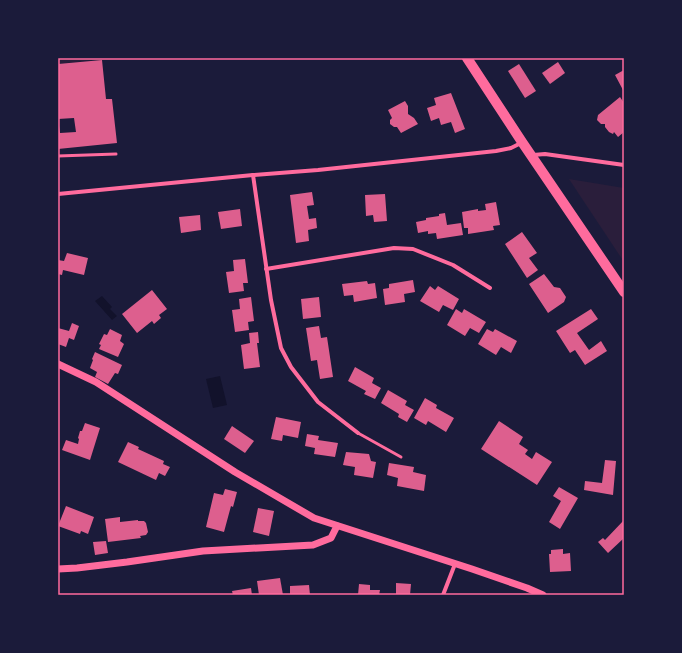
<svg xmlns="http://www.w3.org/2000/svg" width="682" height="653" font-family="'Titillium Web',sans-serif">
	<rect width="100%" height="100%" fill="#1b1b3a"/>
	<!-- green -->
	<g fill="#2a1e3b">
		<path d="M58 58H109L58 64Z"/>
		<path d="M569 179 624 188V262Z"/>
	</g>
	<!-- water -->
	<g fill="#12122b">
		<path d="M102 296 112 307 110 309 117 316 112 320 95 301Z"/>
		<path d="M220 376 227 405 213 408 206 379Z"/>
	</g>
	<!-- building -->
	<g fill="#dd5f8e">
		<path d="M102 60 106 99H112L117 143 58 149V126H59L60 133 76 132 74 118 58 119V64Z"/>
		<path d="M558 62 565 73 550 84 542 73Z"/>
		<path d="M519 64 536 91 525 98 508 71Z"/>
		<path d="M624 70V89L623 90 615 75Z"/>
		<path d="M451 93 465 129 455 133 451 122 441 125 439 118 431 121 427 108 436 105 434 98Z"/>
		<path d="M620 97 624 103V132L618 137 614 132 613 134 609 132 605 127V124H601L597 120 598 115Z"/>
		<path d="M405 101 408 106V114L414 118 418 124 401 133 397 127H394L390 124V120L392 118 388 110Z"/>
		<path d="M312 192 314 205 307 206 309 219 316 218 317 228 308 230 309 241 296 243 290 195Z"/>
		<path d="M385 194 387 221 374 222 373 215 366 216 365 195Z"/>
		<path d="M496 202 500 225 493 226 494 230 468 234V228H464L462 212 478 209V211L486 210 485 204Z"/>
		<path d="M240 209 242 226 221 229 218 212Z"/>
		<path d="M445 213 447 225 461 223 463 235 437 239 436 233 428 234V231L418 233 416 222 426 220V218L439 216V214Z"/>
		<path d="M200 215 201 230 181 233 179 217Z"/>
		<path d="M522 232 537 253 529 258 538 270 527 278 505 244Z"/>
		<path d="M67 253 88 258 84 275 63 270 62 275 58 274V260L64 261Z"/>
		<path d="M245 259 248 283H243L244 291 229 293 226 272 234 271 233 260Z"/>
		<path d="M544 274 554 287 560 288 566 297 564 302 548 313 529 284Z"/>
		<path d="M413 280 415 292 404 294 405 302 385 305 383 289 389 288V284Z"/>
		<path d="M367 281 368 284 375 283 377 298 354 302 353 295 344 296 342 284Z"/>
		<path d="M430 286 435 290 438 286 459 299 453 310 443 305 439 312 420 301Z"/>
		<path d="M152 290 167 309 159 315 161 318 154 324 152 321 137 333 122 314Z"/>
		<path d="M251 297 254 321 248 322 249 330 235 332 232 310 240 309 239 299Z"/>
		<path d="M319 297 321 317 303 319 301 299Z"/>
		<path d="M456 309 462 313 464 309 486 322 479 333 470 328 465 336 447 325Z"/>
		<path d="M591 309 598 319 577 333 589 350 601 341 607 351 585 365 575 350 570 353 556 331Z"/>
		<path d="M72 323 79 326 74 340 69 338 66 347 58 344V328L69 331Z"/>
		<path d="M319 326 321 338 327 337 333 377 320 379 317 360 311 361 306 328Z"/>
		<path d="M110 329 122 335 120 341 124 344 118 357 99 349 101 345 99 344 104 334 107 335Z"/>
		<path d="M487 329 493 332 495 329 517 341 511 353 501 347 496 355 478 344Z"/>
		<path d="M258 332 259 343H257L260 367 244 369 241 345 250 343 249 333Z"/>
		<path d="M95 352 122 365 118 374 115 373 108 384 95 377 97 372 90 368 93 360 92 359Z"/>
		<path d="M355 367 374 378 372 383 381 388 375 399 364 394 366 391 348 381Z"/>
		<path d="M388 390 407 401 405 405 414 410 407 422 398 417 399 414 381 403Z"/>
		<path d="M425 398 437 405 436 408 454 418 446 432 428 421 426 425 414 418Z"/>
		<path d="M276 417 301 422 298 438 283 435 282 441 271 439Z"/>
		<path d="M499 421 523 437 519 444 528 450 525 454 532 459 536 452 552 462 537 485 481 449Z"/>
		<path d="M85 423 100 428 90 460 62 450 66 440 78 444 79 439 78 438 80 431H82Z"/>
		<path d="M232 426 254 441 245 453 224 439Z"/>
		<path d="M307 434 319 436 318 440 338 443 335 457 314 454 315 448 305 446Z"/>
		<path d="M128 442 139 447 138 449 164 461 163 464 170 467 165 476 159 473 156 480 118 462Z"/>
		<path d="M346 452 369 454 371 461 376 462 373 478 354 475 355 467 343 465Z"/>
		<path d="M605 460 616 461 613 495 584 490 585 481 602 483Z"/>
		<path d="M389 463 414 467 413 472 426 475 424 491 397 486 398 478 387 475Z"/>
		<path d="M559 487 578 498 560 529 549 522 561 501 553 496Z"/>
		<path d="M225 489 237 492 233 507 231 506 224 532 206 527 214 493 223 495Z"/>
		<path d="M66 506 94 517 88 534 81 531 80 534 58 526Z"/>
		<path d="M258 508 274 511 269 536 253 532Z"/>
		<path d="M120 517V522L138 520V521H144L146 523 148 532 146 535 140 536 141 538 108 542 105 519Z"/>
		<path d="M624 520V538L608 553 598 542 603 538 605 540Z"/>
		<path d="M106 541 108 553 95 555 93 542Z"/>
		<path d="M563 549V554L570 553 571 571 550 572 549 554H551V550Z"/>
		<path d="M280 578 283 595H259L257 581Z"/>
		<path d="M396 583 411 584 410 595H396Z"/>
		<path d="M359 584 370 585V590H380L379 595H358Z"/>
		<path d="M309 585 310 595H290V586Z"/>
		<path d="M251 588 252 595H233L232 591Z"/>
	</g>
	<g fill="none" stroke-linecap="round" stroke-linejoin="round">
		<!-- service -->
		<g stroke="#ff6b9d" stroke-width="3">
			<path d="M58 156 116 154"/>
			<path d="M358 433 401 457"/>
		</g>
		<!-- minor -->
		<g stroke="#ff6b9d" stroke-width="4">
			<path d="M533 155 545 154 624 165"/>
			<path d="M253 175 271 300 281 348 291 367 318 402 358 433"/>
			<path d="M58 194 253 175 318 170 496 151 511 148 521 143"/>
			<path d="M266 269 394 248 413 249 453 265 490 288"/>
			<path d="M443 595 455 564"/>
		</g>
		<!-- tertiary -->
		<g stroke="#ff6b9d" stroke-width="7">
			<path d="M58 364 96 382 235 472 314 518 472 569 527 588 543 595"/>
			<path d="M58 569 77 568 127 562 203 551 313 545 331 538 337 526"/>
		</g>
		<!-- primary -->
		<path stroke="#ff6b9d" stroke-width="10" d="M467 58 522 142 624 292"/>
	</g>
	<!-- border -->
	<rect width="682" height="653" fill="none" stroke="#1b1b3a" stroke-width="118"/>
	<rect x="59" y="59" width="564" height="535" fill="none" stroke="#ff6b9d" stroke-width="1.5"/>
</svg>
